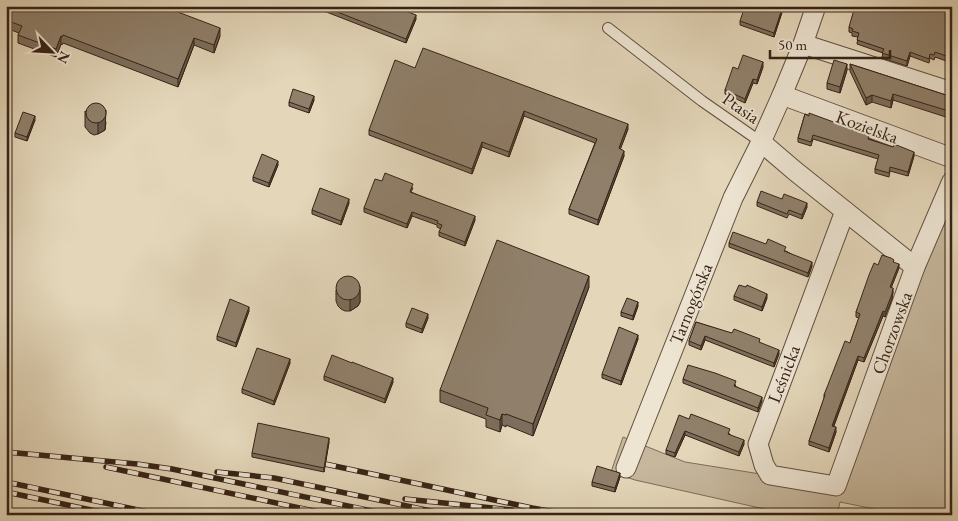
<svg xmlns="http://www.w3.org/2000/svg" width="958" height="521" font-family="'EB Garamond',serif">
	<rect width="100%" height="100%" fill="#e3d6b9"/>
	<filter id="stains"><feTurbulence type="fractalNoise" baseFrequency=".004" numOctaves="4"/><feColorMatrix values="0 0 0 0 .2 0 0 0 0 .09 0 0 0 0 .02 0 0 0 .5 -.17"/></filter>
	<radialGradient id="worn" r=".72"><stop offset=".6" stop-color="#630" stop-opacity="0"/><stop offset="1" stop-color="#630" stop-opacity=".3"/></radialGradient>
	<!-- green -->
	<path fill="#c6b79d" stroke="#7e6c5a" d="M940 209 952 223V515H904L840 502 837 515H791L635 480 611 472 623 437 685 462 836 486Z"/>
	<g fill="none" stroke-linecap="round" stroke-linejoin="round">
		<!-- service casing -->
		<g stroke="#624f3f" stroke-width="12">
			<path id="service" d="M608 28 702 101 761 142"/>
		</g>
		<!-- minor casing -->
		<g stroke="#624f3f" stroke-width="21">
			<g id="minor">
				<path d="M803 44 952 92"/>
				<path d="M782 95 952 158"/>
				<path d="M761 142 795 171 915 267"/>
				<path d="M845 211 758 444 764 465 770 475 836 486 915 267 952 181"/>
				<path d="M626 468 733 198 761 142 782 95 803 44 816 6"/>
			</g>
		</g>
		<!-- service -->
		<use href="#service" stroke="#ede4d2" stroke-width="10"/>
		<!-- minor -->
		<use href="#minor" stroke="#ede4d2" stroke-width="19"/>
		<!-- rail casing -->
		<g stroke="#372216" stroke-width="5.5">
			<g id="rail">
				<path d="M6 452 137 464 172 469 391 515"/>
				<path d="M325 464 532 508 572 515"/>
				<path d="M106 467 333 515"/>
				<path d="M217 472 274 478 450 515"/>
				<path d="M6 482 162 515"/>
				<path d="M6 492 115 515"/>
				<path d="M405 499 512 510"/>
			</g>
		</g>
		<!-- rail -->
		<use href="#rail" stroke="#ede4d2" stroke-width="4" stroke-dasharray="11" stroke-linecap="butt"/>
	</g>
	<!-- wall -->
	<g fill="#7c6e5c" stroke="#372216">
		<path d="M6 6 220 36 214 53 194 45 178 87 63 43 62 45 61 44 56 57 18 43V35L19 33 6 28Z"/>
		<path d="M311 6H393L416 19 406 43Z"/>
		<path d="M763 6H784L774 37 740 25V21L762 9Z"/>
		<path d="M952 6V63L935 57 934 60 930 58 929 63 910 56 907 66 882 58 883 53 857 44 858 37 852 36V33L849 32V27Z"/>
		<path d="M850 64 949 96H952V119L893 100 891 108 872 102 866 105 850 71Z"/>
		<path d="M763 67 757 84 753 83 745 103 725 94V90L738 69Z"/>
		<path d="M415 68 628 129 620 149 624 156 598 225 569 214V209L595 143 524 116 509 157 482 147 472 174 369 135V130Z"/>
		<path d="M847 70 840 93 827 89V83Z"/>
		<path d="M314 100 309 113 289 106V102Z"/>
		<path d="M85 111 106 122 105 130 98 134 94 135 90 133 85 127Z"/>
		<path d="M805 114 914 156 908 176 890 171 889 177 875 173V169L878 159 813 139 811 146 798 142V138Z"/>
		<path d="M35 120 27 141 15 137V133Z"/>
		<path d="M278 165 269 187 253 181V177Z"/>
		<path d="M382 181 413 188 411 192 475 220 465 246 439 236V232L441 229 437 227V225L412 216 407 228 364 212V208Z"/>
		<path d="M782 199 807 207 802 219 789 214 787 218 757 206V202Z"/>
		<path d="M349 203 341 225 312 214V210Z"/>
		<path d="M729 243 786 251 812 266 808 277 729 247Z"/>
		<path d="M894 262 899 268 891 287 893 292 892 299 885 317 883 316 864 362 858 360 834 426 836 432 829 452 809 445V441L824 399V395L850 343 859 318 856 317V312L878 265Z"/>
		<path d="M360 286V302L358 306 350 311H345L341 309 338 306 336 301V290Z"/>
		<path d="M589 287 533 436 506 425V427L502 425 500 432 486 427V419L440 402V390Z"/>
		<path d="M746 287 767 298 762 311 734 300V296Z"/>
		<path d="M638 306 633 320 621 316V312Z"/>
		<path d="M249 311 236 347 217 340V336Z"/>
		<path d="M428 318 422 333 406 327V323Z"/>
		<path d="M696 322 760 343 779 354 774 367 705 340 701 350 689 345V341Z"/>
		<path d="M638 339 621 385 602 378V374Z"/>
		<path d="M290 363 274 405 242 393V389Z"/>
		<path d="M324 376 393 382 385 403 324 380Z"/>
		<path d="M683 379 736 385 735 386 762 401 758 412 683 383Z"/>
		<path d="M689 419 730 434V435L744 444 739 456 685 435 675 457 666 454V450Z"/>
		<path d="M329 442 324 472 252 457V453Z"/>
		<path d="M620 477 615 492 592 486V482Z"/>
	</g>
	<!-- shaded-wall -->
	<g fill="#655a4b" stroke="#372216">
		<path d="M783 6H784L774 37V33Z"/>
		<path d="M416 15V19L406 43V39Z"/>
		<path d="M220 28V36L214 53V45Z"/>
		<path d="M61 36V44L56 57V49Z"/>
		<path d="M194 38V45L178 87V79Z"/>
		<path d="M910 52V56L907 66V61Z"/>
		<path d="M763 62V67L757 84V80Z"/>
		<path d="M847 64V70L840 93V87Z"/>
		<path d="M753 79V83L745 103V99Z"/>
		<path d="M893 94V100L891 108V101Z"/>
		<path d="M872 95V102L866 105V98Z"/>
		<path d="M314 96V100L309 113V109Z"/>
		<path d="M106 110 105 130 98 134V123Z"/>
		<path d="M524 111V116L509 157V152Z"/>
		<path d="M35 116V120L27 141V137Z"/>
		<path d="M628 124V129L619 153V148Z"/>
		<path d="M482 142V147L472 174V169Z"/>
		<path d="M624 151V156L598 225V220Z"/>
		<path d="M914 152V156L908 176V172Z"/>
		<path d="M278 161V165L269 187V183Z"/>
		<path d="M349 199V203L341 225V221Z"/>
		<path d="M807 203V207L802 219V215Z"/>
		<path d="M412 212V216L407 228V224Z"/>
		<path d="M475 216V220L465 246V242Z"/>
		<path d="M812 262V266L808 277V273Z"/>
		<path d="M899 264V268L890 291V287Z"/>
		<path d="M589 276V287L533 436V424Z"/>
		<path d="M893 288V292L892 299 885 317V312Z"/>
		<path d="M360 290V302L358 306 350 311V300Z"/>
		<path d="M767 294V298L762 311V307Z"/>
		<path d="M638 302V306L633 320V316Z"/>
		<path d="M249 307V311L236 347V343Z"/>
		<path d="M883 311V316L864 362V358Z"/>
		<path d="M428 314V318L422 333V329Z"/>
		<path d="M638 335V339L621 385V381Z"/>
		<path d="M705 336V340L701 350V346Z"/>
		<path d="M779 350V354L774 367V363Z"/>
		<path d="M858 356V360L832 430V426Z"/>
		<path d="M290 359V363L274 405V401Z"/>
		<path d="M393 378V382L385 403V399Z"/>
		<path d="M762 397V401L758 412V408Z"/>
		<path d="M502 414V425L500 432V420Z"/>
		<path d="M836 427V432L829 452V448Z"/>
		<path d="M685 431V435L675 457V453Z"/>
		<path d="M329 438V442L324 472V468Z"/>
		<path d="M744 440V444L739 456V452Z"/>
		<path d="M620 473V477L615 492V488Z"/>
	</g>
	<!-- building -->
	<g fill="#90806b" stroke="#372216">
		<path d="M6 6H162L220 28 214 45 194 38 178 79 63 35 62 37 61 36 56 49 18 35 22 26 6 20Z"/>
		<path d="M322 6H393L416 15 406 39Z"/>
		<path d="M745 6H755L762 9 763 6H783L774 33 740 21Z"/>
		<path d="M855 6H952V58L935 52 934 55 930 54 929 59 910 52 907 61 882 53 884 49 857 40 859 33 852 31 853 29 849 27Z"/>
		<path d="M423 48 628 124 619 148 624 151 598 220 569 209 597 139 524 111 509 152 482 142 472 169 369 130 395 60 415 68Z"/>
		<path d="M743 55 763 62 757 80 753 79 745 99 725 90 733 67 738 69Z"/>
		<path d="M834 60 847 64 840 87 827 83Z"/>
		<path d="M850 64 949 96H952V112L893 94 891 101 872 95 866 98Z"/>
		<path d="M293 89 314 96 309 109 289 102Z"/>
		<circle cx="96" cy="113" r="10"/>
		<path d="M23 112 35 116 27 137 15 133Z"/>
		<path d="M809 113 869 135 868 139 893 147 894 144 914 152 908 172 890 167 889 173 875 169 879 155 813 135 811 142 798 138 805 114 809 116Z"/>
		<path d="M262 154 278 161 269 183 253 177Z"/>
		<path d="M385 173 413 184 410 192 475 216 465 242 439 232 442 225 437 223 438 221 412 212 407 224 364 208 375 179 382 181Z"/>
		<path d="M320 188 349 199 341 221 312 210Z"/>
		<path d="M761 191 782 199 784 194 807 203 802 215 789 210 787 214 757 202Z"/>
		<path d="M733 232 766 244 768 239 786 247 784 251 812 262 808 273 729 243Z"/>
		<path d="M497 240 589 276 533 424 506 414V415L502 414 500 420 486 415 488 408 440 390Z"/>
		<path d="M882 255 891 258 894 260 893 262 899 264 890 287 893 288 892 294 885 312 883 311 864 358 858 356 832 426 836 427 829 448 809 441 825 395H824L845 341 850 343 860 314 856 312 869 275 874 263 878 265Z"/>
		<circle cx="348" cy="288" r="12"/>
		<path d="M739 285 746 287 747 285 767 294 762 307 734 296Z"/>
		<path d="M627 298 638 302 633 316 621 312Z"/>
		<path d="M230 299 249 307 236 343 217 336Z"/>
		<path d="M412 308 428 314 422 329 406 323Z"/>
		<path d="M696 322 732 333 734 329 760 339 759 342 779 350 774 363 705 336 701 346 689 341Z"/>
		<path d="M619 327 638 335 621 381 602 374Z"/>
		<path d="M257 348 290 359 274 401 242 389Z"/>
		<path d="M332 355 352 363V362L393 378 385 399 324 376Z"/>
		<path d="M688 365 715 373 736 381 734 386 762 397 758 408 683 379Z"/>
		<path d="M691 414 730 429 728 434 744 440 739 452 685 431 675 453 666 450 679 415 689 419Z"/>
		<path d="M258 423 329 438 324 468 252 453Z"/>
		<path d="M597 466 620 473 615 488 592 482Z"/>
	</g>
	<g text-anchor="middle" stroke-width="4" stroke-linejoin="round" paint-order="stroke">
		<!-- street labels -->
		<g font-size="18" fill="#372216" stroke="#ede4d2">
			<text transform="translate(741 108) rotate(35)" y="6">Ptasia</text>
			<text transform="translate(867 127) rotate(20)" y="6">Kozielska</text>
			<text transform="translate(691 304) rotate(-68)" y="6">Tarnogórska</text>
			<text transform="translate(892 333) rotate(-70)" y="6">Chorzowska</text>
			<text transform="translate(784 374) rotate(-69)" y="6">Leśnicka</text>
		</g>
	</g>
	<!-- margin -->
	<rect width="958" height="521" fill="none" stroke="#e3d6b9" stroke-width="25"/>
	<rect x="8" y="8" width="943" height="506" fill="none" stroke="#372216" stroke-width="2.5"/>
	<rect x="12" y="12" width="933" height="496" fill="none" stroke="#372216"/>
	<!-- north arrow -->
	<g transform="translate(52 52) rotate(115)" stroke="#ede4d2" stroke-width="4" paint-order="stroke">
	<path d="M0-4L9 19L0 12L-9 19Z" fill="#372216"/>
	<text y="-8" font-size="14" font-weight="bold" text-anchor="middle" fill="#372216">N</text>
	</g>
	<!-- scale -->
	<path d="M770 50v8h120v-8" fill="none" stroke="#372216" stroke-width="2.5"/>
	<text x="778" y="50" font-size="15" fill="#372216" stroke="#ede4d2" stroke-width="4" paint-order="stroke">50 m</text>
	<rect width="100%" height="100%" filter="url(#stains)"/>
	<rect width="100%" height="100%" fill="url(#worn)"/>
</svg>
